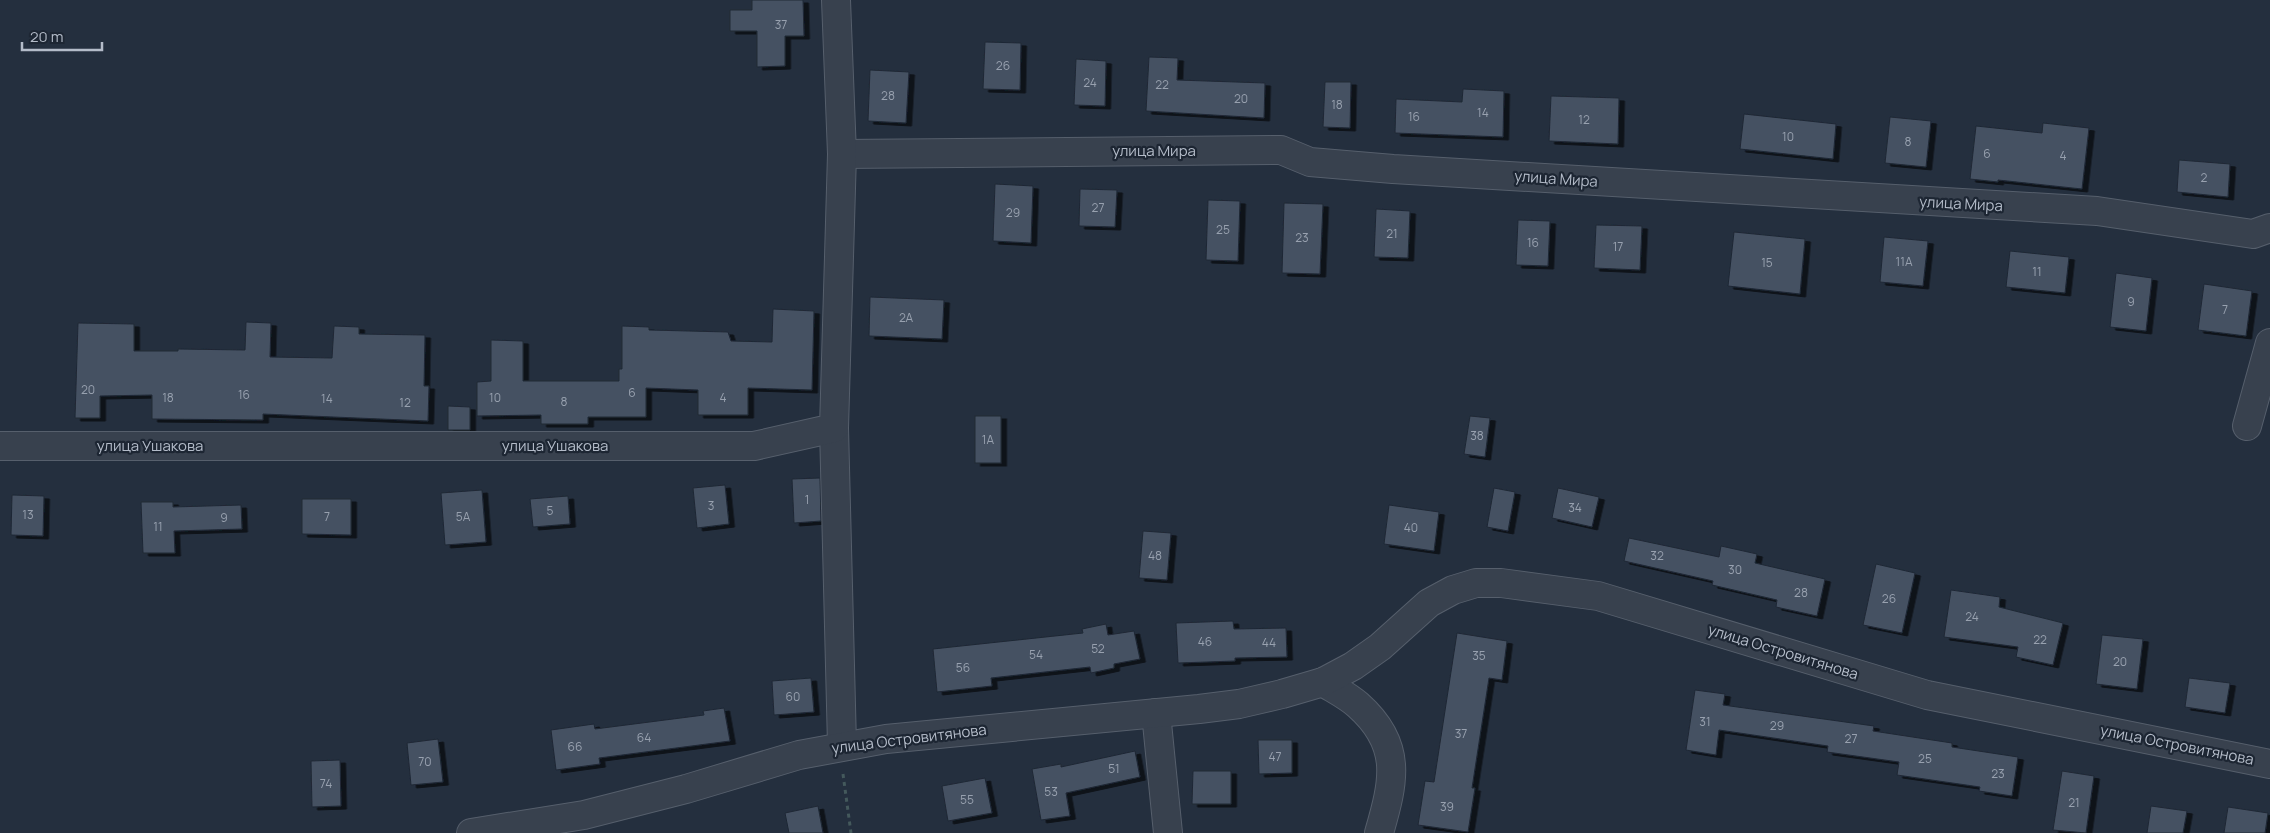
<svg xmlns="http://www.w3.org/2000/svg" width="2270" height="833" font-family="Manrope,sans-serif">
	<defs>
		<filter id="shadow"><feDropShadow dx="5.5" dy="3" stdDeviation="0" flood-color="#0009"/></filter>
	</defs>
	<rect width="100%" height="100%" fill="#242f3e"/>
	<!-- building -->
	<g fill="#455162" stroke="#1f2835" filter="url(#shadow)">
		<path d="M752 0H803L804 36H785V66L757 67V31H730V10H752Z"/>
		<path d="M985 42 1021 43 1020 90 983 89Z"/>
		<path d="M1149 57 1178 58 1177 80 1265 83 1264 118 1146 111Z"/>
		<path d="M1076 59 1106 61 1105 106 1074 105Z"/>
		<path d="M870 70 909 72 906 123 868 121Z"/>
		<path d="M1325 82H1351L1350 128 1323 127Z"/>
		<path d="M1463 89 1504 91 1503 137 1395 133 1396 99 1462 102Z"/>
		<path d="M1551 96 1619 98 1618 144 1549 141Z"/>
		<path d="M1744 114 1836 124 1833 159 1740 149Z"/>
		<path d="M1890 117 1931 121 1926 167 1885 163Z"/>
		<path d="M2043 123 2089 128 2082 189 1998 180V182L1970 179 1976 126 2042 133Z"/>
		<path d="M2179 160 2230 164 2228 197 2177 192Z"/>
		<path d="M995 184 1033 186 1031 243 993 241Z"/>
		<path d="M1080 189 1117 190 1115 227 1079 226Z"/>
		<path d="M1208 200 1240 201 1238 261 1206 260Z"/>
		<path d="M1284 203 1323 204 1320 274 1282 273Z"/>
		<path d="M1376 209 1410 211 1408 258 1374 257Z"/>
		<path d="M1518 220 1550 221 1548 266 1516 265Z"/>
		<path d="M1596 225 1642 226 1640 270 1594 268Z"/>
		<path d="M1734 232 1805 239 1800 294 1728 286Z"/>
		<path d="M1884 237 1928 241 1923 286 1880 282Z"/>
		<path d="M2010 251 2069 257 2065 293 2006 287Z"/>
		<path d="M2116 273 2152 278 2146 331 2110 327Z"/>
		<path d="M2204 284 2252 291 2246 336 2198 330Z"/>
		<path d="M870 297 944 300 942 339 869 336Z"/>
		<path d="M773 309 814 311 812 390 748 388V415H698V390L646 388V417H588V424H541V415L477 416V382L491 381V340L523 341V381H619V369H622V326L649 327V330L728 332 731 341 772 342Z"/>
		<path d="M246 322 271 323 270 357 332 358 334 326 359 327V334L425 335 424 386H429L428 421 263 414V420L152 419V395L100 396V418H75L78 323 134 324V351H178V349L245 350Z"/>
		<path d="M448 406 470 407V430H448Z"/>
		<rect x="975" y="416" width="26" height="47"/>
		<path d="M1470 416 1490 418 1485 457 1464 454Z"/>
		<path d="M820 478 821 521 794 523 792 479Z"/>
		<path d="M725 485 729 524 697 528 693 488Z"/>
		<path d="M1494 488 1515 492 1508 531 1487 527Z"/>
		<path d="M1558 488 1599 497 1592 527 1552 518Z"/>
		<path d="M482 490 486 542 445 545 441 493Z"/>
		<path d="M12 495 44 496 43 536 11 535Z"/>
		<path d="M568 496 570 524 533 527 530 499Z"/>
		<path d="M302 499H351V535L302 534Z"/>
		<path d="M141 502H173V507L241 505 242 529 174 531 175 553H143Z"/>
		<path d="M1389 505 1439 512 1434 551 1384 544Z"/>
		<path d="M1143 531 1171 533 1167 580 1139 578Z"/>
		<path d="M1629 538 1719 557 1721 546 1757 554 1755 563 1825 579 1817 616 1776 607 1777 600 1712 585 1713 581 1624 561Z"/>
		<path d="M1876 564 1915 573 1902 633 1863 625Z"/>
		<path d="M1951 590 2000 597 1999 607 2063 623 2053 665 2016 657 2018 647 1944 637Z"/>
		<path d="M1233 621 1234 629 1286 628 1287 657 1235 658V661L1178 663 1176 623Z"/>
		<path d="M1106 624 1108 635 1134 631 1140 659 1114 664V668L1091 673 1090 667 991 678 992 686 937 692 933 649 1083 633 1082 629Z"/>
		<path d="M1457 633 1507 641 1502 680 1489 678 1472 788H1475L1468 832 1418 825 1425 781 1434 782Z"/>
		<path d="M2102 635 2143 639 2137 689 2096 684Z"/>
		<path d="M811 678 814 712 774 715 772 681Z"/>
		<path d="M2189 678 2230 683 2225 713 2185 707Z"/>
		<path d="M1695 690 1725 694 1723 705 1874 726 1873 731 1952 743V747L2018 757 2012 796 1979 791 1980 787 1897 775 1899 762 1827 752 1828 746 1719 730 1716 755 1686 750Z"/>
		<path d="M724 708 730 741 599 758 600 764 556 770 551 730 594 724 595 729 704 715 703 711Z"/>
		<path d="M438 739 443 782 411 785 407 743Z"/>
		<path d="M1258 740H1292V773L1259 774Z"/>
		<path d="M1135 751 1140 777 1066 793 1070 816 1041 820 1032 769 1061 764V767Z"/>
		<path d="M340 760 341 806 312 807 311 761Z"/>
		<path d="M1193 771H1231V804H1192Z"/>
		<path d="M2062 771 2094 776 2086 833 2053 830Z"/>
		<path d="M985 778 992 813 948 821 942 786Z"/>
		<path d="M818 806 823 833H789L785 813Z"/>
		<path d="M2151 806 2187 811 2183 833H2147Z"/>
		<path d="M2228 807 2268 813 2265 833H2224Z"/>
	</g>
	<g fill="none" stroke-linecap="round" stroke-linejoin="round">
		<!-- minor casing -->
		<g stroke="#565f6c" stroke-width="30">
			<g id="minor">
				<path d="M842 154 1281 150 1310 162 1393 169 2097 211 2253 234 2270 228"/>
				<path d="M2247 426 2270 343"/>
				<path d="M834 428 842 745"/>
				<path d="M0 446H754L834 428 842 154 836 0"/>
				<path d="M1323 682C1334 689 1348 696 1358 705 1403 745 1394 781 1379 833"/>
				<path d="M1156 713 1168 833"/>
				<path d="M471 833 584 815 686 789 799 755 886 739 1199 709 1239 704 1282 694 1323 682 1353 666 1380 647 1429 603 1453 590 1476 583H1501L1598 596 1927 695 2270 764"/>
			</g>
		</g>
		<!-- path -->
		<path stroke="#44595c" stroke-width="3" stroke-dasharray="4 4" stroke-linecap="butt" d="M843 774 851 833"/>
		<!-- minor -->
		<use href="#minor" stroke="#38414e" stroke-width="28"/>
	</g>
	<g text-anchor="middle" stroke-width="4.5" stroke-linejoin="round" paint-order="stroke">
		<!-- number labels -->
		<g font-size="12" fill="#98a1af">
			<text x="781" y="29">37</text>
			<text x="1003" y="70">26</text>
			<text x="1090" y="87">24</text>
			<text x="1162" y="89">22</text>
			<text x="888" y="100">28</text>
			<text x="1241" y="103">20</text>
			<text x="1337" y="109">18</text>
			<text x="1483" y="117">14</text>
			<text x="1414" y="121">16</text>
			<text x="1584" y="124">12</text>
			<text x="1788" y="141">10</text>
			<text x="1908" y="146">8</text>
			<text x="1987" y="158">6</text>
			<text x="2063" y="160">4</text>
			<text x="2204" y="182">2</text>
			<text x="1098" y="212">27</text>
			<text x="1013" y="217">29</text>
			<text x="1223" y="234">25</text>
			<text x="1392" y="238">21</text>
			<text x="1302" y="242">23</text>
			<text x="1533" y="247">16</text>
			<text x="1618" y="251">17</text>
			<text x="1904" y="266">11А</text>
			<text x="1767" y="267">15</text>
			<text x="2037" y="276">11</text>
			<text x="2131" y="306">9</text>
			<text x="2225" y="314">7</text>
			<text x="906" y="322">2А</text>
			<text x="88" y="394">20</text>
			<text x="632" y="397">6</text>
			<text x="244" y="399">16</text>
			<text x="168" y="402">18</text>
			<text x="495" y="402">10</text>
			<text x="723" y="402">4</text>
			<text x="327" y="403">14</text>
			<text x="564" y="406">8</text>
			<text x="405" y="407">12</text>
			<text x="1477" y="440">38</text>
			<text x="988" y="444">1А</text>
			<text x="807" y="504">1</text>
			<text x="711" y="510">3</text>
			<text x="1575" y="512">34</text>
			<text x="550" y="515">5</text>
			<text x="28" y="519">13</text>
			<text x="327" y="521">7</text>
			<text x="463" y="521">5А</text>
			<text x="224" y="522">9</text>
			<text x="158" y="531">11</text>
			<text x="1411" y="532">40</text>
			<text x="1155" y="560">48</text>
			<text x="1657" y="560">32</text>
			<text x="1735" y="574">30</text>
			<text x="1801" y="597">28</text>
			<text x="1889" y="603">26</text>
			<text x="1972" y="621">24</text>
			<text x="2040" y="644">22</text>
			<text x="1205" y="646">46</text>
			<text x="1269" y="647">44</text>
			<text x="1098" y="653">52</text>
			<text x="1036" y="659">54</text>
			<text x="1479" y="660">35</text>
			<text x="2120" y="666">20</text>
			<text x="963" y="672">56</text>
			<text x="793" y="701">60</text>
			<text x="1705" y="726">31</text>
			<text x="1777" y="730">29</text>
			<text x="1461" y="738">37</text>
			<text x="644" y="742">64</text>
			<text x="1851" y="743">27</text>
			<text x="575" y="751">66</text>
			<text x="1275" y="761">47</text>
			<text x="1925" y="763">25</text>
			<text x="425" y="766">70</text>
			<text x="1114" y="773">51</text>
			<text x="1998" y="778">23</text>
			<text x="326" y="788">74</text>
			<text x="1051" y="796">53</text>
			<text x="967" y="804">55</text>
			<text x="2074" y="807">21</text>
			<text x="1447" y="811">39</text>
		</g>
		<!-- street labels -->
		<g font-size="15" fill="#b4bcc9" stroke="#1d2633">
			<text x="1154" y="156">улица Мира</text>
			<text transform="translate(1556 179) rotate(4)" y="5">улица Мира</text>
			<text transform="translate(1961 204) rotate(3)" y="5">улица Мира</text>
			<text x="150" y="451">улица Ушакова</text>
			<text x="555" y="451">улица Ушакова</text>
			<text transform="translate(1783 652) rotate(17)" y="5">улица Островитянова</text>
			<text transform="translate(909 739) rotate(-7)" y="5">улица Островитянова</text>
			<text transform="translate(2177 745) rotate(11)" y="5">улица Островитянова</text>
		</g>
	</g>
	<!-- scale -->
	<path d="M22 42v8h80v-8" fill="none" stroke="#b4bcc9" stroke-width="2.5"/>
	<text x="30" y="42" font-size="15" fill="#b4bcc9" stroke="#1d2633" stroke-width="4" paint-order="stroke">20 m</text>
</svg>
